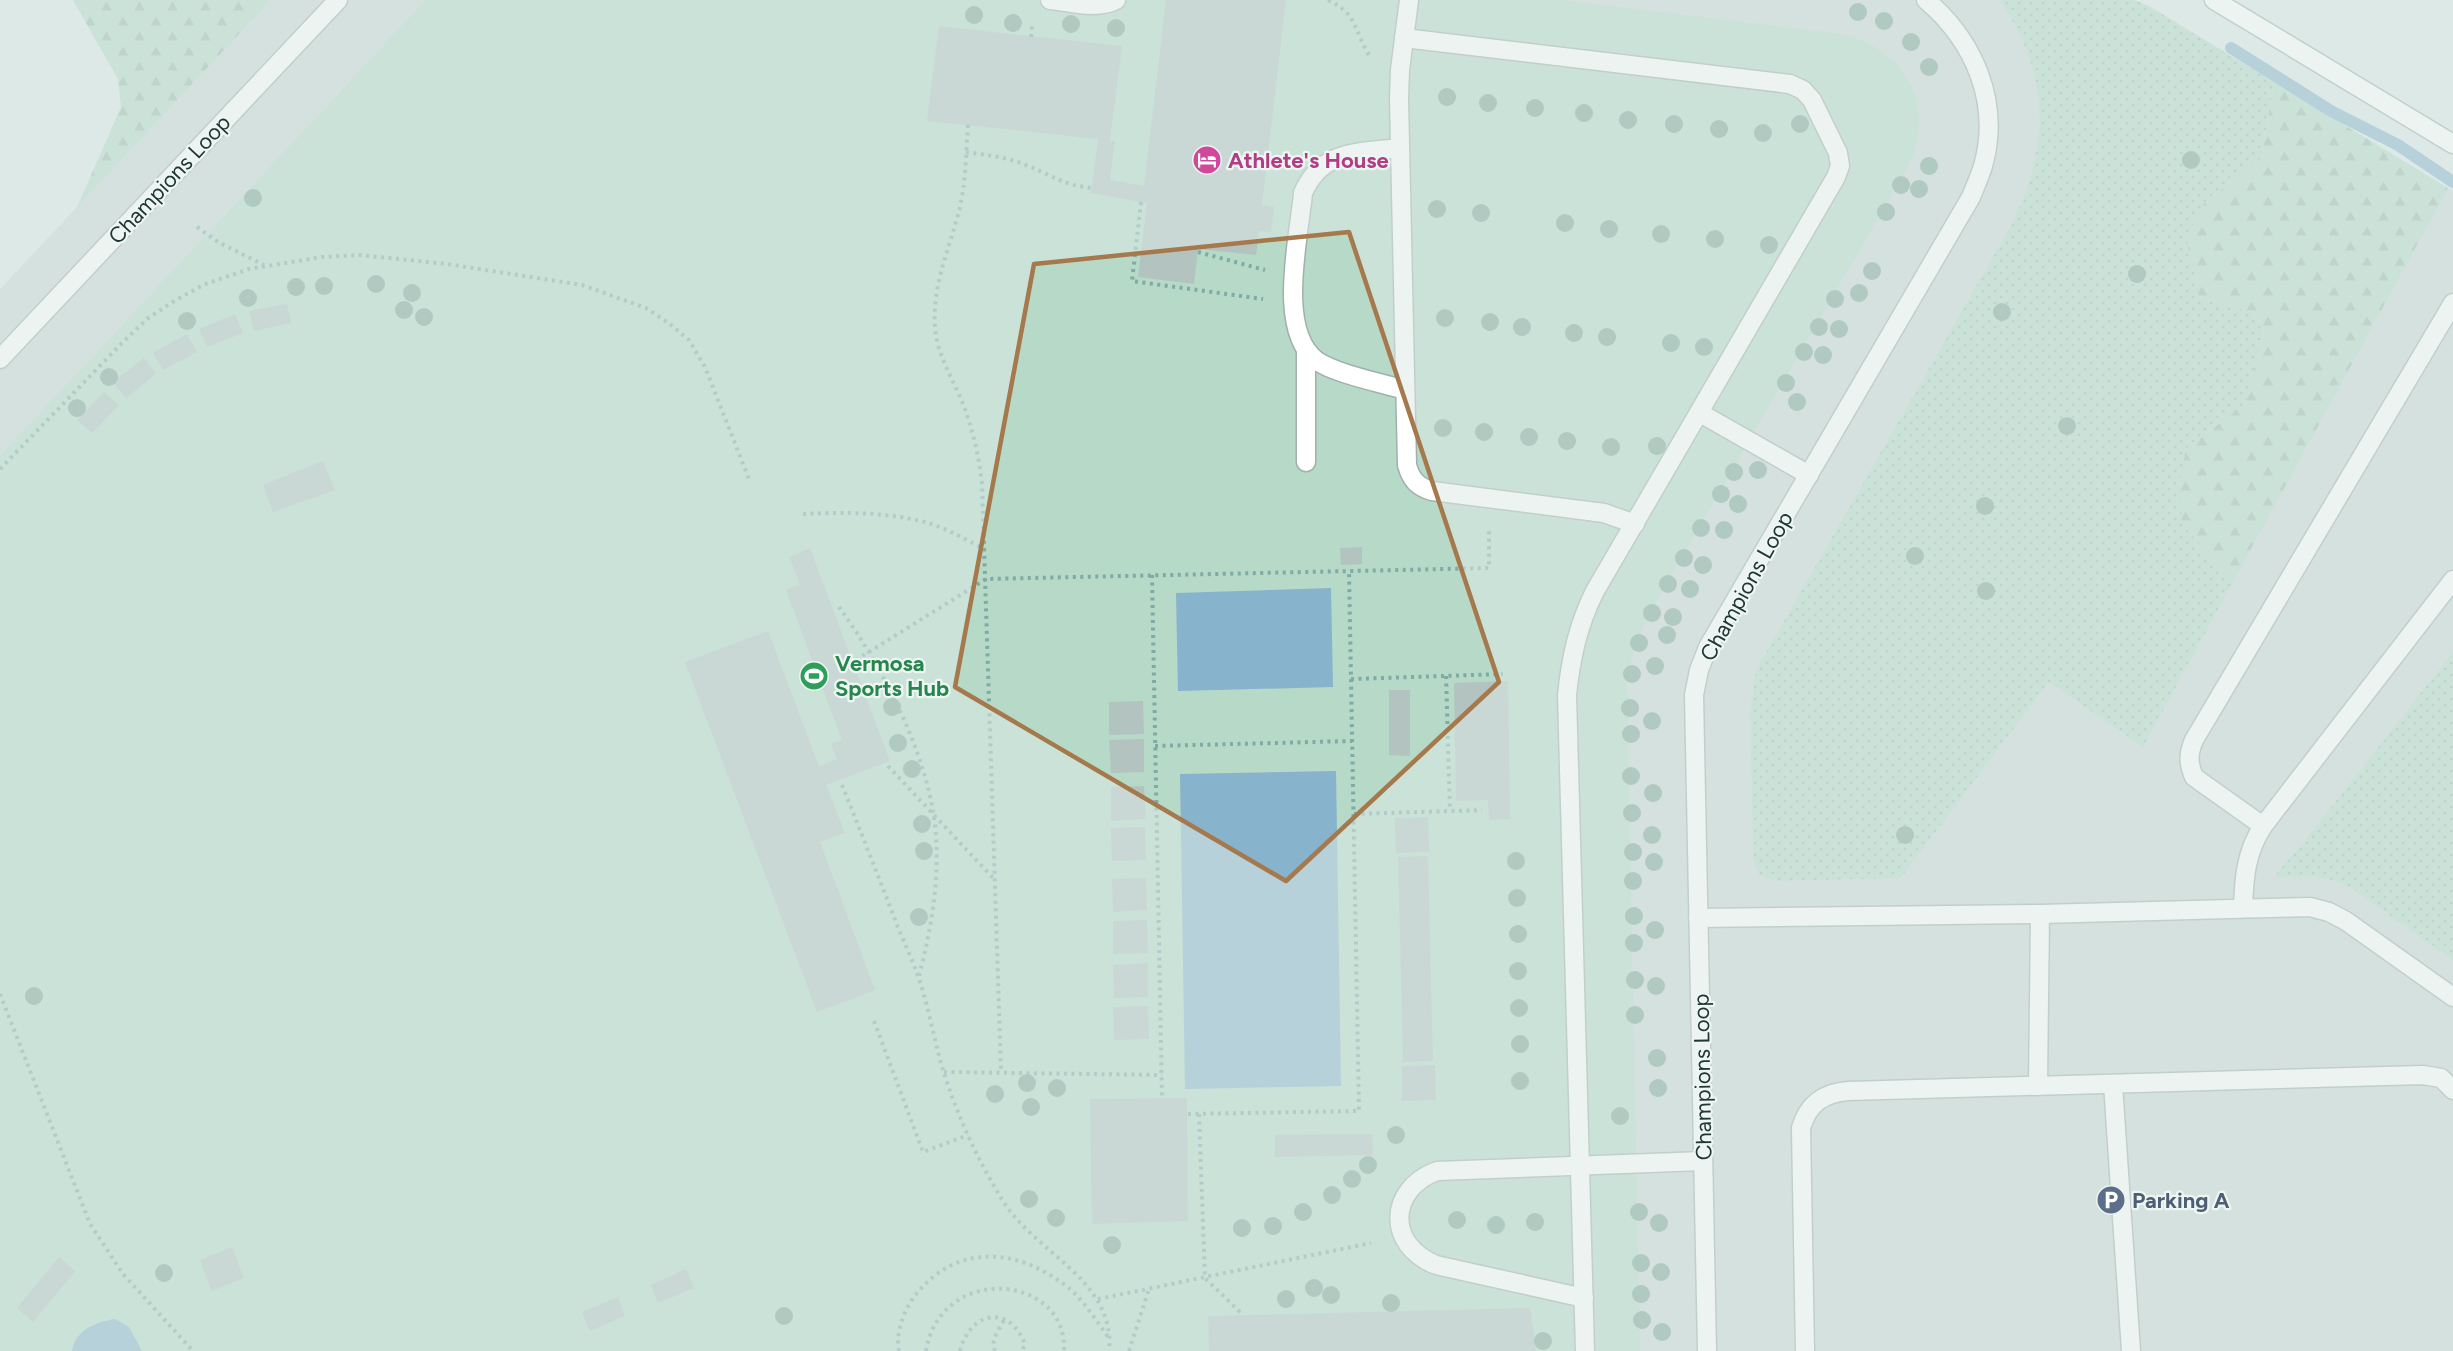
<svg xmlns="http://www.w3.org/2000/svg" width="2453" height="1351" font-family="Figtree,sans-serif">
	<defs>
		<pattern id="grass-dots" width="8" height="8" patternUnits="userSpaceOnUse" patternTransform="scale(1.5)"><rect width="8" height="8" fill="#b7d9c7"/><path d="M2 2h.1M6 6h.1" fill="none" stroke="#9dbbac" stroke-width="1.8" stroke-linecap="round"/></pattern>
		<pattern id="forest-firs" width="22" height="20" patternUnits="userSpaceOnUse" patternTransform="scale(1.5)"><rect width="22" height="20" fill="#b7d9c7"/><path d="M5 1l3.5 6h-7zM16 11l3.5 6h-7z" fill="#9dbbac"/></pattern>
	</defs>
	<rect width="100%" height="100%" fill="#dde9e6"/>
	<!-- built -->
	<path fill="#ccd8d5" d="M271 0H2134L1901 878 2049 682 2448 188 2453 191V1351H0V289Z"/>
	<!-- grass -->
	<g fill="url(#grass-dots)">
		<path d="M2000 0H2134L2149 6 2274 82 2261 158 2203 204 2199 296 2254 313 2264 330 2246 403 2186 449 2183 524 2233 582 2143 747 2049 682 1901 878 1774 881 1759 874 1753 858 1750 710 1755 676 1761 661 2012 224C2051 142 2050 77 2000 0Z"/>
		<path d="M2453 652V960L2353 889C2325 874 2304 875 2273 878L2307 838Z"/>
	</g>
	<!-- forest -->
	<g fill="url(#forest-firs)">
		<path d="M73 0H271L77 207 121 107 118 79Z"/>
		<path d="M2274 82 2448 188 2233 582 2182 524 2179 486 2186 449 2246 403 2264 330 2254 313 2199 296 2186 238 2203 204 2261 158Z"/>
	</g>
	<!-- park -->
	<path fill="#b7d9c7" d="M426 0H1563L1843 34C1905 51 1934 100 1911 161L1650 612C1638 636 1630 658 1627 685L1640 1351H0V456Z"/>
	<!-- water -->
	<g fill="#87b3cc">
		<path d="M1331 588 1333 687 1178 691 1176 593Z"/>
		<path d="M1336 771 1341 1086 1185 1089 1180 774Z"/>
		<path d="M115 1319 129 1327 142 1351H72C75 1330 96 1322 115 1319Z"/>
	</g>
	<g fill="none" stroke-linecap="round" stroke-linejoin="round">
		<!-- stream -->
		<path stroke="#87b3cc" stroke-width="12" d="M2231 48 2331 111 2398 145 2453 182"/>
	</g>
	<!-- building -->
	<g fill="#b3c3c0">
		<path d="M1166 0H1286L1262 205 1274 207 1271 232 1259 231 1256 255 1198 249 1194 284 1138 277 1147 203 1091 193 1098 139 927 121 939 26 1122 46 1110 141H1115L1110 180 1144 186Z"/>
		<path d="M287 304 291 323 254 331 249 311Z"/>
		<path d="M235 314 243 333 207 347 199 329Z"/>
		<path d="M187 334 197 352 163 370 153 353Z"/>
		<path d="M144 358 156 374 126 398 113 382Z"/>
		<path d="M104 392 119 405 92 433 77 420Z"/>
		<path d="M323 461 335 490 273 512 263 485Z"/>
		<path d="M1362 547V564L1341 565 1340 548Z"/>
		<path d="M810 548 890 761 826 785 845 833 820 842 875 990 817 1012 685 662 768 631 819 766 837 759 831 744 842 740 786 590 800 584 789 557Z"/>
		<path d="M1508 681 1510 819 1489 820 1488 800 1456 801 1454 683Z"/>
		<path d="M1389 690H1410V756L1389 755Z"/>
		<path d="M1143 701 1144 734 1109 735V702Z"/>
		<path d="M1144 739V772L1111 773 1109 740Z"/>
		<path d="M1144 786 1146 819 1111 821V787Z"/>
		<path d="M1428 817 1429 852 1396 853 1395 818Z"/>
		<path d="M1145 827 1146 860 1112 861 1111 828Z"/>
		<path d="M1428 856 1433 1061 1403 1062 1398 857Z"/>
		<path d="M1146 878 1147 910 1113 912 1112 879Z"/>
		<path d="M1147 920 1148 953 1113 954V921Z"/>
		<path d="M1148 963V997L1114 998 1113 965Z"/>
		<path d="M1148 1006 1149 1039 1114 1040 1113 1007Z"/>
		<path d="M1435 1065 1436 1100 1402 1101V1066Z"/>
		<path d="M1187 1098 1188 1221 1092 1224 1090 1099Z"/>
		<path d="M1372 1134 1373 1155 1275 1157V1135Z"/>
		<path d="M232 1247 244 1278 212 1291 200 1260Z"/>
		<path d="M59 1257 75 1271 33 1322 17 1308Z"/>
		<path d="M686 1269 694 1288 658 1303 651 1285Z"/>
		<path d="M618 1297 625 1316 590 1331 582 1312Z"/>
		<path d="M1530 1308 1536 1351H1209L1208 1316Z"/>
	</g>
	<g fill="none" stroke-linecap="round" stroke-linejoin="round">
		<!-- lane casing -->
		<g stroke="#a1b0ae" stroke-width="21">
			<g id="lane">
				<path d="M1050 0C1071 2 1097 10 1116 0"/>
				<path d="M1409 0 1400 70 1399 99 1407 465C1411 480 1418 487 1432 491L1604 513 1635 524"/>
				<path d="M1404 38 1790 84 1803 90 1812 100 1838 153 1840 166 1836 177 1595 591C1578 625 1571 657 1567 695L1585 1351"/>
				<path d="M1400 148C1359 153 1322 149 1303 193 1299 238 1276 331 1317 361 1336 374 1382 383 1405 390"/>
				<path d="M1700 413 1809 475"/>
				<path d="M1306 462V352"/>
				<path d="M2263 826 2194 777C2188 763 2188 754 2194 740L2453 303"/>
				<path d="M2243 908C2244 877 2246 852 2263 826L2453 580"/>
				<path d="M1698 918 2040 914 2310 907 2329 912 2346 921 2453 997"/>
				<path d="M2113 1084 2131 1351"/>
				<path d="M2038 1086 2040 914"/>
				<path d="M1584 1298 1436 1265C1386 1245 1388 1189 1437 1171L1703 1161"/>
				<path d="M1805 1351 1801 1128C1808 1104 1823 1093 1848 1091L2423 1075 2441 1078 2453 1090"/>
			</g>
		</g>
		<!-- street casing -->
		<g stroke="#a1b0ae" stroke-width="21">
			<g id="street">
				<path d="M0 359 338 0"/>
				<path d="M1707 1351 1694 695 1699 670 1708 647 1971 197C1975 187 1980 176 1983 166 2001 102 1974 41 1926 0"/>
			</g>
		</g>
		<!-- secondary casing -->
		<g stroke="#9db4b0" stroke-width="21">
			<path id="secondary" d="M2214 0 2453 144"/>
		</g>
		<!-- path -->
		<g stroke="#7faba7" stroke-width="4" stroke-dasharray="3 4.5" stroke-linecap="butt">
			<path d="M1328 0C1358 14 1354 31 1369 55"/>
			<path d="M1031 37 1032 26"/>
			<path d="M968 125C966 153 966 184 959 211 949 250 932 286 935 327 937 355 953 379 963 404 973 430 979 456 982 484L1001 1072"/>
			<path d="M966 152C986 155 1007 157 1026 165 1051 175 1065 186 1093 188"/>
			<path d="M1141 202 1132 281 1263 299"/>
			<path d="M197 227 218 242 264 265"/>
			<path d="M1198 252 1265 270"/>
			<path d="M0 469 124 341 147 319 171 303 203 285 249 269 322 257 359 255 447 264 582 285 646 308 670 324 689 340 705 367 749 479"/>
			<path d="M803 514C843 512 885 512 925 522 946 528 965 539 984 549"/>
			<path d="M1152 575 1162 1098"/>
			<path d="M839 607C884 669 931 760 936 836 939 884 931 930 919 976"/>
			<path d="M856 660 986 579 1489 568V529"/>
			<path d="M1446 676 1450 811"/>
			<path d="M1351 679 1503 674"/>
			<path d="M1155 746 1352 741"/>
			<path d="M888 766 994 879"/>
			<path d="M842 785C861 832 879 878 897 925 904 942 912 959 918 976 929 1007 934 1041 944 1073 958 1117 978 1161 1003 1201 1035 1253 1116 1280 1109 1351"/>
			<path d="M1354 814 1482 810"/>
			<path d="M0 994 90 1224 123 1274 193 1351"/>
			<path d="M874 1021 923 1152 968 1135"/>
			<path d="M944 1072 1162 1075"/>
			<path d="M1188 1114 1359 1111 1349 571"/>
			<path d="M1199 1114 1205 1278 1242 1314"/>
			<path d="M1098 1299 1371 1243"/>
			<path d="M899 1351C895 1331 905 1307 918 1292 957 1245 1013 1248 1061 1282 1080 1295 1094 1317 1108 1337"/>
			<path d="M926 1351C941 1262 1068 1274 1064 1351"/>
			<path d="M960 1351C970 1312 1009 1303 1025 1344L1022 1351"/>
			<path d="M995 1351C990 1340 999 1330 1004 1320"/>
			<path d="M1129 1351 1149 1289"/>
		</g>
		<!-- lane -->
		<use href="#lane" stroke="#fff" stroke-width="18"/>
		<!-- street -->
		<use href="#street" stroke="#fff" stroke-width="18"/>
		<!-- secondary -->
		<use href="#secondary" stroke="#fff" stroke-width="18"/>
	</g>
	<!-- trees -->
	<g fill="#7ca495">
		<circle cx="1858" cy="12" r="9"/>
		<circle cx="974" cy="15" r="9"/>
		<circle cx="1884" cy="21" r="9"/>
		<circle cx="1013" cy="23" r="9"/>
		<circle cx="1071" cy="24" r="9"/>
		<circle cx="1116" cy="28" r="9"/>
		<circle cx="1911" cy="42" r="9"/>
		<circle cx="1929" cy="67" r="9"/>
		<circle cx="1447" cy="97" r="9"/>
		<circle cx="1488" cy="103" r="9"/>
		<circle cx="1535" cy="108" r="9"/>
		<circle cx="1584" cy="113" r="9"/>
		<circle cx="1628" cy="120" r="9"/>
		<circle cx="1674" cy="124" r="9"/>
		<circle cx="1800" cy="124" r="9"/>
		<circle cx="1719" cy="129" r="9"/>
		<circle cx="1763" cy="133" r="9"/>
		<circle cx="2191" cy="160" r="9"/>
		<circle cx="1929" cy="166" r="9"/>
		<circle cx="1901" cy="185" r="9"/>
		<circle cx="1919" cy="189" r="9"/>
		<circle cx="253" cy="198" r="9"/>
		<circle cx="1437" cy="209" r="9"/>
		<circle cx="1886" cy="212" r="9"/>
		<circle cx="1481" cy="213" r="9"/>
		<circle cx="1565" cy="223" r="9"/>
		<circle cx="1609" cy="229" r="9"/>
		<circle cx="1661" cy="234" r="9"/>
		<circle cx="1715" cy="239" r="9"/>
		<circle cx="1769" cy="245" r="9"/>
		<circle cx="1872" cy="271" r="9"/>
		<circle cx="2137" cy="274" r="9"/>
		<circle cx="376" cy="284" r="9"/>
		<circle cx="324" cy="286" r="9"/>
		<circle cx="296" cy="287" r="9"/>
		<circle cx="412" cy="293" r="9"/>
		<circle cx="1859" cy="293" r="9"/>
		<circle cx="248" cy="298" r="9"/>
		<circle cx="1835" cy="299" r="9"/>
		<circle cx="404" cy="310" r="9"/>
		<circle cx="2002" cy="312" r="9"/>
		<circle cx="424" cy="317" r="9"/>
		<circle cx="1445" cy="318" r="9"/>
		<circle cx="187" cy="321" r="9"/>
		<circle cx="1490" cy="322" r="9"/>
		<circle cx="1522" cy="327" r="9"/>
		<circle cx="1819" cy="327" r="9"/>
		<circle cx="1839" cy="329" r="9"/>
		<circle cx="1574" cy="333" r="9"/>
		<circle cx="1607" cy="337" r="9"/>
		<circle cx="1671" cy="343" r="9"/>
		<circle cx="1704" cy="347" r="9"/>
		<circle cx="1804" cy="352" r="9"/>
		<circle cx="1823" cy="355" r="9"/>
		<circle cx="109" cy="377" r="9"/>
		<circle cx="1786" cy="383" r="9"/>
		<circle cx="1797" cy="402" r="9"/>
		<circle cx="77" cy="408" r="9"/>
		<circle cx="2067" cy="426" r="9"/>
		<circle cx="1443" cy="428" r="9"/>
		<circle cx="1484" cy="432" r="9"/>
		<circle cx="1529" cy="437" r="9"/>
		<circle cx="1567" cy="441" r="9"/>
		<circle cx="1657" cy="446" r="9"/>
		<circle cx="1611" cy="447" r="9"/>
		<circle cx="1758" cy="470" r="9"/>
		<circle cx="1734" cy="472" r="9"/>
		<circle cx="1721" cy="494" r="9"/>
		<circle cx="1738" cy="504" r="9"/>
		<circle cx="1985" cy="506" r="9"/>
		<circle cx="1701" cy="528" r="9"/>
		<circle cx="1724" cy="530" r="9"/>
		<circle cx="1915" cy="556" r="9"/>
		<circle cx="1684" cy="558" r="9"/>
		<circle cx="1703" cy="565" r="9"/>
		<circle cx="1668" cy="584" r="9"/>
		<circle cx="1690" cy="589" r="9"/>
		<circle cx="1986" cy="591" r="9"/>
		<circle cx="1652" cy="613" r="9"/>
		<circle cx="1673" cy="617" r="9"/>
		<circle cx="1667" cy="635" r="9"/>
		<circle cx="1639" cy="643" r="9"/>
		<circle cx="1655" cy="666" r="9"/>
		<circle cx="1632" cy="674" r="9"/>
		<circle cx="892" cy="707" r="9"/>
		<circle cx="1630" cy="708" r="9"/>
		<circle cx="1652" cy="721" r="9"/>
		<circle cx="1631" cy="734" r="9"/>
		<circle cx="898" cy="743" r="9"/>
		<circle cx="912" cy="769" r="9"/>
		<circle cx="1631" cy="776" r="9"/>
		<circle cx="1653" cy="793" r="9"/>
		<circle cx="1632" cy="813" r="9"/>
		<circle cx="922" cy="824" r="9"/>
		<circle cx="1652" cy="835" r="9"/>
		<circle cx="1905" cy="835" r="9"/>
		<circle cx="924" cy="851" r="9"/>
		<circle cx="1633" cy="852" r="9"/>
		<circle cx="1516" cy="861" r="9"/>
		<circle cx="1654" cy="862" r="9"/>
		<circle cx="1633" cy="881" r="9"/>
		<circle cx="1517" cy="898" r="9"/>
		<circle cx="1634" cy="916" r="9"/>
		<circle cx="919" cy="917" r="9"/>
		<circle cx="1655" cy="930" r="9"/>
		<circle cx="1518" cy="934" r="9"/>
		<circle cx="1634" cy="943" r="9"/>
		<circle cx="1518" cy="971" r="9"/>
		<circle cx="1635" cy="980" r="9"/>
		<circle cx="1656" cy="986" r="9"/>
		<circle cx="34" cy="996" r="9"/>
		<circle cx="1519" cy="1008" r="9"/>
		<circle cx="1635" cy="1015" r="9"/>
		<circle cx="1520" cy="1044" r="9"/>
		<circle cx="1657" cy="1058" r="9"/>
		<circle cx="1520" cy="1081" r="9"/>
		<circle cx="1027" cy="1083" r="9"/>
		<circle cx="1057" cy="1088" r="9"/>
		<circle cx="1658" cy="1088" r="9"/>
		<circle cx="995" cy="1094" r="9"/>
		<circle cx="1031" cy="1107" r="9"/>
		<circle cx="1620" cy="1116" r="9"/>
		<circle cx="1396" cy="1135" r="9"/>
		<circle cx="1368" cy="1165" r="9"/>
		<circle cx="1352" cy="1179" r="9"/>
		<circle cx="1332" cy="1195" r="9"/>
		<circle cx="1029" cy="1199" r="9"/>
		<circle cx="1303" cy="1212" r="9"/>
		<circle cx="1639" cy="1212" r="9"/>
		<circle cx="1056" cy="1218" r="9"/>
		<circle cx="1457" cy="1220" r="9"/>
		<circle cx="1535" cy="1222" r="9"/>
		<circle cx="1659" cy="1223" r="9"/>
		<circle cx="1496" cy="1225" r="9"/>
		<circle cx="1273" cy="1226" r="9"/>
		<circle cx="1242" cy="1228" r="9"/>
		<circle cx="1112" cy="1245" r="9"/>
		<circle cx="1641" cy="1263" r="9"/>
		<circle cx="1661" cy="1272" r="9"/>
		<circle cx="164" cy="1273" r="9"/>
		<circle cx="1314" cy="1288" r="9"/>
		<circle cx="1641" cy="1294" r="9"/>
		<circle cx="1331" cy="1295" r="9"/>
		<circle cx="1286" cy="1299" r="9"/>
		<circle cx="1391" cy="1303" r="9"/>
		<circle cx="784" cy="1316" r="9"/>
		<circle cx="1642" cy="1320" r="9"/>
		<circle cx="1662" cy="1332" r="9"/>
		<circle cx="1543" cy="1341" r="9"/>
	</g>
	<!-- marked area -->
	<path d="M0 0H2453V1351H0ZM1349 232 1499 682 1286 881 955 687 1034 264Z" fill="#dde9e6" fill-opacity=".55" fill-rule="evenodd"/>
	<path fill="none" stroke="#a5794c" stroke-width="4.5" stroke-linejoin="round" d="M1349 232 1499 682 1286 881 955 687 1034 264Z"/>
	<!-- icons -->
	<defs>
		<g id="hotel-disc" transform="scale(1.5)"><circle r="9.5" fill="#d1479c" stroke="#eef6f3"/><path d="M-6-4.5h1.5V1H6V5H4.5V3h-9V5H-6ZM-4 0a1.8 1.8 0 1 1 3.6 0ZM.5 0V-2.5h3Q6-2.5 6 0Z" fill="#fff"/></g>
		<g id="stadium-disc" transform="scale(1.5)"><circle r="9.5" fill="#2e9e5b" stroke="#eef6f3"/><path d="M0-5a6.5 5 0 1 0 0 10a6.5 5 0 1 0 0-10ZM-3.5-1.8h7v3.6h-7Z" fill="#fff"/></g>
		<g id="parking-disc" transform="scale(1.5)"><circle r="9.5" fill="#5c6f8a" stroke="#eef6f3"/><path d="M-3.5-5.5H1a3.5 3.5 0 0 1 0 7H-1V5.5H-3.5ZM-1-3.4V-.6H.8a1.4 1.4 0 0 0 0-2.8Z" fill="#fff"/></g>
	</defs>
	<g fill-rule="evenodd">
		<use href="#hotel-disc" x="1207" y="160"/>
		<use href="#stadium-disc" x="814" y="676"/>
		<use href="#parking-disc" x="2111" y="1200"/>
	</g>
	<g text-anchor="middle" stroke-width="4.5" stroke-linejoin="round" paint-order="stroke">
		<!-- hotel labels -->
		<g font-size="22" font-weight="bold" fill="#b23c85" stroke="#eef6f3" text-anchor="start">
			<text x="1228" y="168">Athlete's House</text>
		</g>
		<!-- street labels -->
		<g font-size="22" fill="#203736" stroke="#eef6f3">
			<text transform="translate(169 179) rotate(-47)" y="8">Champions Loop</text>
			<text transform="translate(1746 586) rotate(-61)" y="8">Champions Loop</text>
			<text transform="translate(1702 1077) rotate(-91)" y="8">Champions Loop</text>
		</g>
		<!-- leisure labels -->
		<g font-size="22" font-weight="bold" fill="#27864d" stroke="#eef6f3" text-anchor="start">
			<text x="835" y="671">Vermosa<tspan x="835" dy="25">Sports Hub</tspan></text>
		</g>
		<!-- service labels -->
		<g font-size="22" font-weight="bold" fill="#4e5e75" stroke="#eef6f3" text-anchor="start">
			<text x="2132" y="1208">Parking A</text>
		</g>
	</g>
</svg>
